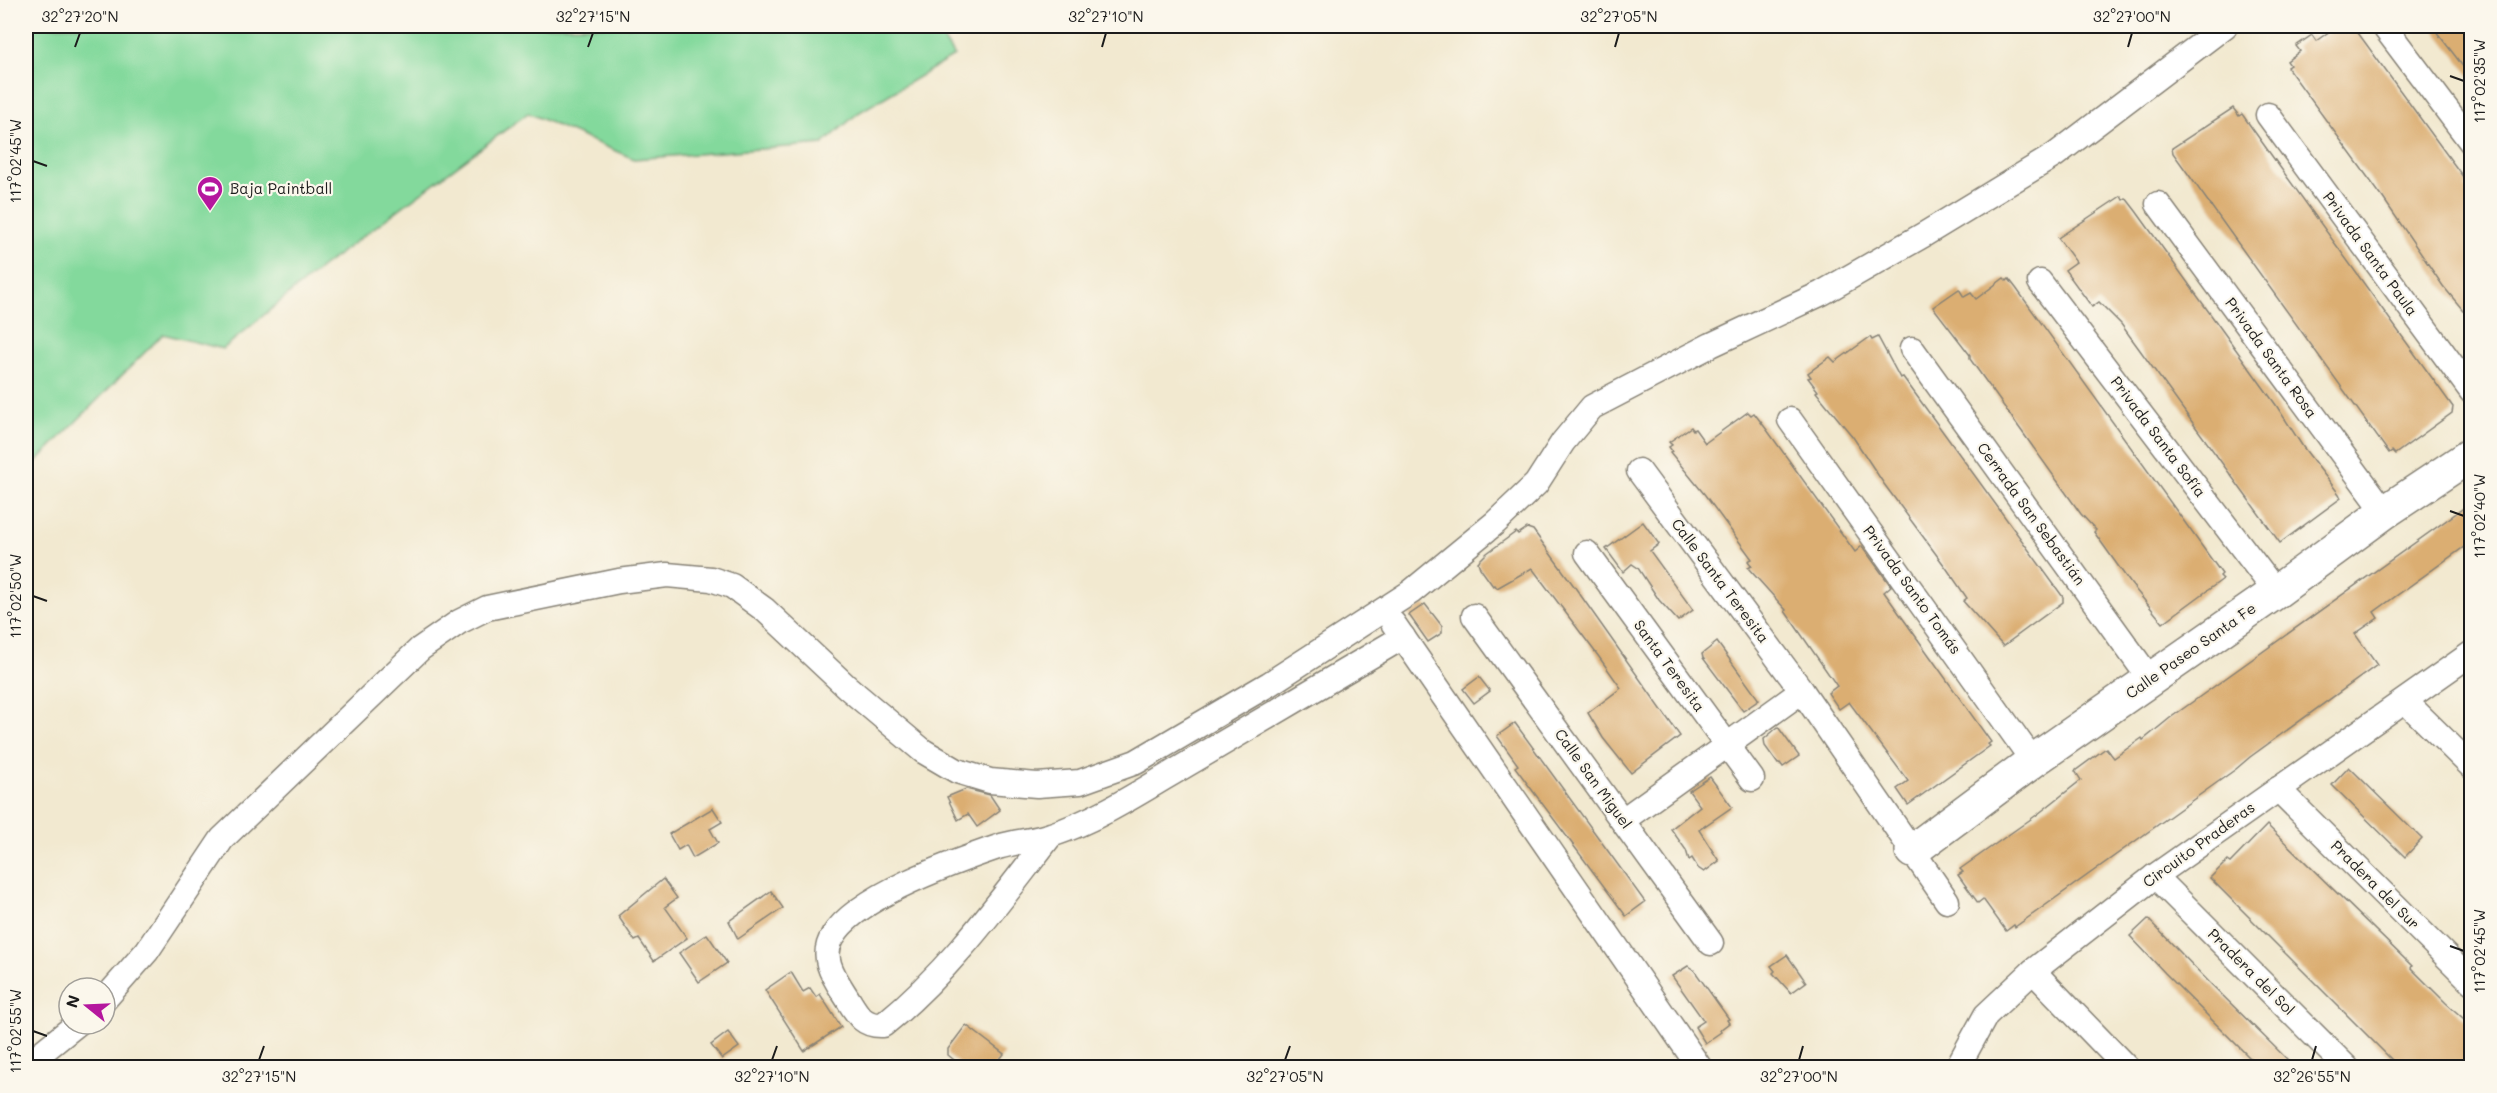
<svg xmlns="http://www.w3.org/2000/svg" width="2497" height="1093" font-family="Mali,sans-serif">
	<rect width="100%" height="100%" fill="#fbf7ec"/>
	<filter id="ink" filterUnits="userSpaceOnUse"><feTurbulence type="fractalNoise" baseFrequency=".0167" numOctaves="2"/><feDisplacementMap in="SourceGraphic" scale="12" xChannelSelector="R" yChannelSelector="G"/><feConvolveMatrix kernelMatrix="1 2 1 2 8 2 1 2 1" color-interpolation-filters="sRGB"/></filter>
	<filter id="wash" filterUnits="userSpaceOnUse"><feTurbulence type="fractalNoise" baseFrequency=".008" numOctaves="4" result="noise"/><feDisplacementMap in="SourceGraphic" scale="24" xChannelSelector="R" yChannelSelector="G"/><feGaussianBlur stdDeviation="1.35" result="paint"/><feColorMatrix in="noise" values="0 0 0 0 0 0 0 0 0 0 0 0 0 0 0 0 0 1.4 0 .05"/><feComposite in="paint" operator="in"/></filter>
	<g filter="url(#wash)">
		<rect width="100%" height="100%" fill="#f2e9d0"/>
		<!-- green -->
		<path fill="#83d99c" stroke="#507a5c" stroke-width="1.5" d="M26 26H935L954 56 858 113 823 144 634 159 528 113 323 266 223 349 163 334 26 472Z"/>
		<g id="blocks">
			<!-- building -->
			<g fill="#dbae72">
				<path d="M2337 26H2353L2469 185 2465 187 2472 196V321L2443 286 2383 198 2287 67 2290 65 2287 61 2300 51 2296 46 2312 35 2316 41Z"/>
				<path d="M2432 26H2472V79L2456 57Z"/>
				<path d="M2233 108 2239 116 2242 114 2264 145 2453 407 2452 413 2395 454 2392 451 2389 453 2173 153 2172 148Z"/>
				<path d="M2121 196 2123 200 2126 198 2136 211 2276 405 2303 447 2339 494 2341 498 2280 543 2121 324 2099 302 2092 307 2065 270 2076 262 2058 238Z"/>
				<path d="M2004 278 2007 281 2009 279 2016 288 2222 574 2220 576 2223 579 2163 623 2131 584 2094 532 2096 530 2081 514 1970 359V355L1933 307 1959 289 1964 297 1971 293 1976 299Z"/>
				<path d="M1870 337 1872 340 1878 337 1900 378 1903 377 2063 597V602L2003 646 1963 601 1967 598 1947 569 1884 484 1853 437 1816 392 1818 391 1808 378 1811 377 1808 373 1830 357 1835 362Z"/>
				<path d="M1748 412 1751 415 1754 413 1767 430 1855 552 1862 546 1891 586 1884 592 1991 742 1988 744 1990 746 1908 805 1897 789 1908 781 1849 702 1839 709 1828 693 1837 686 1785 611 1786 610 1748 568 1752 566 1748 561 1752 559 1705 495 1670 452 1672 451 1669 447 1672 445 1669 442 1691 427 1693 430 1695 429 1705 443Z"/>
				<path d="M2472 502V541L2374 612 2378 618 2355 634 2377 665 2250 757 2236 769 2015 927 2014 925 2006 931 1983 899 1978 903 1958 875 1963 872 1960 869 2038 814 2081 780 2075 771 2106 748 2114 758 2142 738 2143 740 2170 718Z"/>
				<path d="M1643 522 1659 544 1650 551 1693 610 1678 621 1659 600 1638 568 1632 564 1623 572 1606 549Z"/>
				<path d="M1527 528 1533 530 1574 586 1680 736 1631 773 1603 738 1588 713 1621 688 1599 657 1532 568 1497 588 1495 585 1493 586 1480 568 1478 562 1487 553 1516 532 1518 534Z"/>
				<path d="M1425 604 1442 626V633L1428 642 1409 615Z"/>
				<path d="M1717 642 1759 700 1743 711 1703 658 1702 654Z"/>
				<path d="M1479 677 1490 691 1474 703 1463 689Z"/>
				<path d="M1515 723 1645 902 1626 916 1515 767 1518 765 1497 736Z"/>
				<path d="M1778 727 1799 756 1783 767 1780 763 1778 764 1765 746 1764 739Z"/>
				<path d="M2349 767 2422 839 2405 857 2332 785Z"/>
				<path d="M1710 777 1732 807 1699 830 1719 861 1704 872 1698 868 1692 858 1689 860 1686 850 1671 829 1700 806 1689 791Z"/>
				<path d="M966 789 990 795 1000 810 977 827 968 814 958 820 947 797Z"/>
				<path d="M713 808 722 822 710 829 718 843 693 858 686 845 678 850 669 834Z"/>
				<path d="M2267 825 2412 966 2411 968 2446 1003 2472 1026V1068H2400L2210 878 2227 861 2230 863Z"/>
				<path d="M663 879 677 898 665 907 687 938 654 961 639 939 635 941 618 916Z"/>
				<path d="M771 891 783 908 738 939 729 921Z"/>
				<path d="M2148 919 2209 982 2296 1068H2260L2165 973 2130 936Z"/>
				<path d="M707 934 727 963 699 982 679 953Z"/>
				<path d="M1787 955 1806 982 1791 993 1773 973 1775 971 1771 966Z"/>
				<path d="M1688 966 1694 970 1729 1019 1727 1020 1729 1023 1720 1030 1721 1032 1705 1043 1695 1027 1704 1021 1672 976Z"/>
				<path d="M791 972 803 992 810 988 816 997 820 994 841 1027 804 1051 765 990Z"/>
				<path d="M966 1025 1004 1054 993 1068H964L948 1055V1049Z"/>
				<path d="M728 1032 739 1047 722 1059 711 1045Z"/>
			</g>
		</g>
	</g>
	<g filter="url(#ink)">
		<use href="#blocks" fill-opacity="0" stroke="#878276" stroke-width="1.5"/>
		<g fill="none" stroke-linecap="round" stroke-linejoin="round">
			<!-- street casing -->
			<g stroke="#878276" stroke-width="27">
				<g id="street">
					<path d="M2386 29 2472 143"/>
					<path d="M2268 115 2472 392"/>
					<path d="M2158 204 2385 512"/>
					<path d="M2040 282 2276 592"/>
					<path d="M1912 349 2150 679"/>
					<path d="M1790 420 2033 761"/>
					<path d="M1639 471 1802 691 1947 901"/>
					<path d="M1587 553 1752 779"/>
					<path d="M1474 616 1711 943"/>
					<path d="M1393 623 1700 1068"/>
					<path d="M2405 701 2472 767"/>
					<path d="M2278 789 2472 982"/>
					<path d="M1623 820 1802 691"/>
					<path d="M1051 835C999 902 950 971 883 1025 864 1026 858 1016 849 1001 837 981 818 959 833 936 857 896 954 862 998 847 1016 841 1034 841 1051 835 1103 818 1149 786 1196 759 1265 718 1334 678 1403 637"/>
					<path d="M2155 876 2347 1068"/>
					<path d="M2033 971 2127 1068"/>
					<path d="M105 999 147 951 222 839 420 649 459 622 487 608 619 581 667 575 711 579 732 586 765 610 847 687 923 751 957 771 990 781 1037 785 1080 782 1136 762 1269 684 1411 592 1495 523 1536 484 1563 442 1592 407 1711 345 1822 293 1925 234 2055 155 2225 26"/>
					<path d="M26 1065 77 1024"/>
					<path d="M1957 1068 1986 1015 2033 971 2155 876 2472 653"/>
				</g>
			</g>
			<!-- secondary casing -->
			<g stroke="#878276" stroke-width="36">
				<path id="secondary" d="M1912 851 2033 761 2276 592 2385 512 2472 454"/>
			</g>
			<!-- street -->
			<use href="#street" stroke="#fff" stroke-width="24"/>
			<!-- secondary -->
			<use href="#secondary" stroke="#fff" stroke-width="33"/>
		</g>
	</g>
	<!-- ticks -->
	<path fill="none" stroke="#1c1c1c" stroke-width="2" d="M75 47 80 33M588 47 593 33M1102 47 1106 33M1615 47 1619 33M2128 47 2132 33M2450 76 2464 81M33 161 47 166M2450 511 2464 516M33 596 47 601M2450 946 2464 951M33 1031 47 1036M259 1060 264 1046M772 1060 777 1046M1285 1060 1290 1046M1799 1060 1803 1046M2312 1060 2316 1046"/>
	<!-- icons -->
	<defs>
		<g id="stadium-pin" transform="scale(1.35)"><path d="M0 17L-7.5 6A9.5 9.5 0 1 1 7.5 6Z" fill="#b5179e" stroke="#fbf7ec"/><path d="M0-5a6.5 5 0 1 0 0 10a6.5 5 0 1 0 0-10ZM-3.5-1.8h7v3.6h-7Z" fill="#fff"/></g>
	</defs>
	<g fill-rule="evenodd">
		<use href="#stadium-pin" x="210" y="189"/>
	</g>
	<g text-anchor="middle" stroke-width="4.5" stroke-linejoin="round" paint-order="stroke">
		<!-- poi labels -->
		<g font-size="15" fill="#1c1c1c" stroke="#fbf7ec" text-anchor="start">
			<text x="230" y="194">Baja Paintball</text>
		</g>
		<!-- street labels -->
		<g font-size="15" fill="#1c1c1c" stroke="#fbf7ec">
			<text transform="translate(2370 254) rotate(54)" y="5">Privada Santa Paula</text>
			<text transform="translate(2271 358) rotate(54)" y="5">Privada Santa Rosa</text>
			<text transform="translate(2158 437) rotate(53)" y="5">Privada Santa Sofía</text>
			<text transform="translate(2031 514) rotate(54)" y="5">Cerrada San Sebastián</text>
			<text transform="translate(1720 581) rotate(53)" y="5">Calle Santa Teresita</text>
			<text transform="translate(1912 590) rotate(54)" y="5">Privada Santo Tomás</text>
			<text transform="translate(2191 651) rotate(-35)" y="5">Calle Paseo Santa Fe</text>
			<text transform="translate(1669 666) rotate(54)" y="5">Santa Teresita</text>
			<text transform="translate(1593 779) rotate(54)" y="5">Calle San Miguel</text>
			<text transform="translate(2199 845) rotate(-36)" y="5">Circuito Praderas</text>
			<text transform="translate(2375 885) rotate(45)" y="5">Pradera del Sur</text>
			<text transform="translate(2251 972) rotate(45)" y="5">Pradera del Sol</text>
		</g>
	</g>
	<!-- margin -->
	<rect width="2497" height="1093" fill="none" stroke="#fbf7ec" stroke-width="66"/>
	<!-- north arrow -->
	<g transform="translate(87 1006) rotate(288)"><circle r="28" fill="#fbf7ec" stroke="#a29f99" stroke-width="1.5"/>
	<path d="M0-4.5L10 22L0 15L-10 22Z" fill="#b5179e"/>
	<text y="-9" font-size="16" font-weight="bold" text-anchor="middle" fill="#1c1c1c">N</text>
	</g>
	<rect x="33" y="33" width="2431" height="1027" fill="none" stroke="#1c1c1c" stroke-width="2"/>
	<g font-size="15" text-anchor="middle" fill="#1c1c1c">
		<text x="80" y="22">32°27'20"N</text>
		<text x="593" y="22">32°27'15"N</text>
		<text x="1106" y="22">32°27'10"N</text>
		<text x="1619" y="22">32°27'05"N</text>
		<text x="2132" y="22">32°27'00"N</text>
		<text transform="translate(2480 81) rotate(-90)" y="5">117°02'35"W</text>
		<text transform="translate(16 161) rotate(-90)" y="5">117°02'45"W</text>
		<text transform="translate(2480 516) rotate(-90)" y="5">117°02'40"W</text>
		<text transform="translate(16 596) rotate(-90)" y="5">117°02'50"W</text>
		<text transform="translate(2480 951) rotate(-90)" y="5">117°02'45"W</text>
		<text transform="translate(16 1031) rotate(-90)" y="5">117°02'55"W</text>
		<text x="259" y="1082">32°27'15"N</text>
		<text x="772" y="1082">32°27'10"N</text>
		<text x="1285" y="1082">32°27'05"N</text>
		<text x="1799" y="1082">32°27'00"N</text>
		<text x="2312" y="1082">32°26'55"N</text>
	</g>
</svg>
